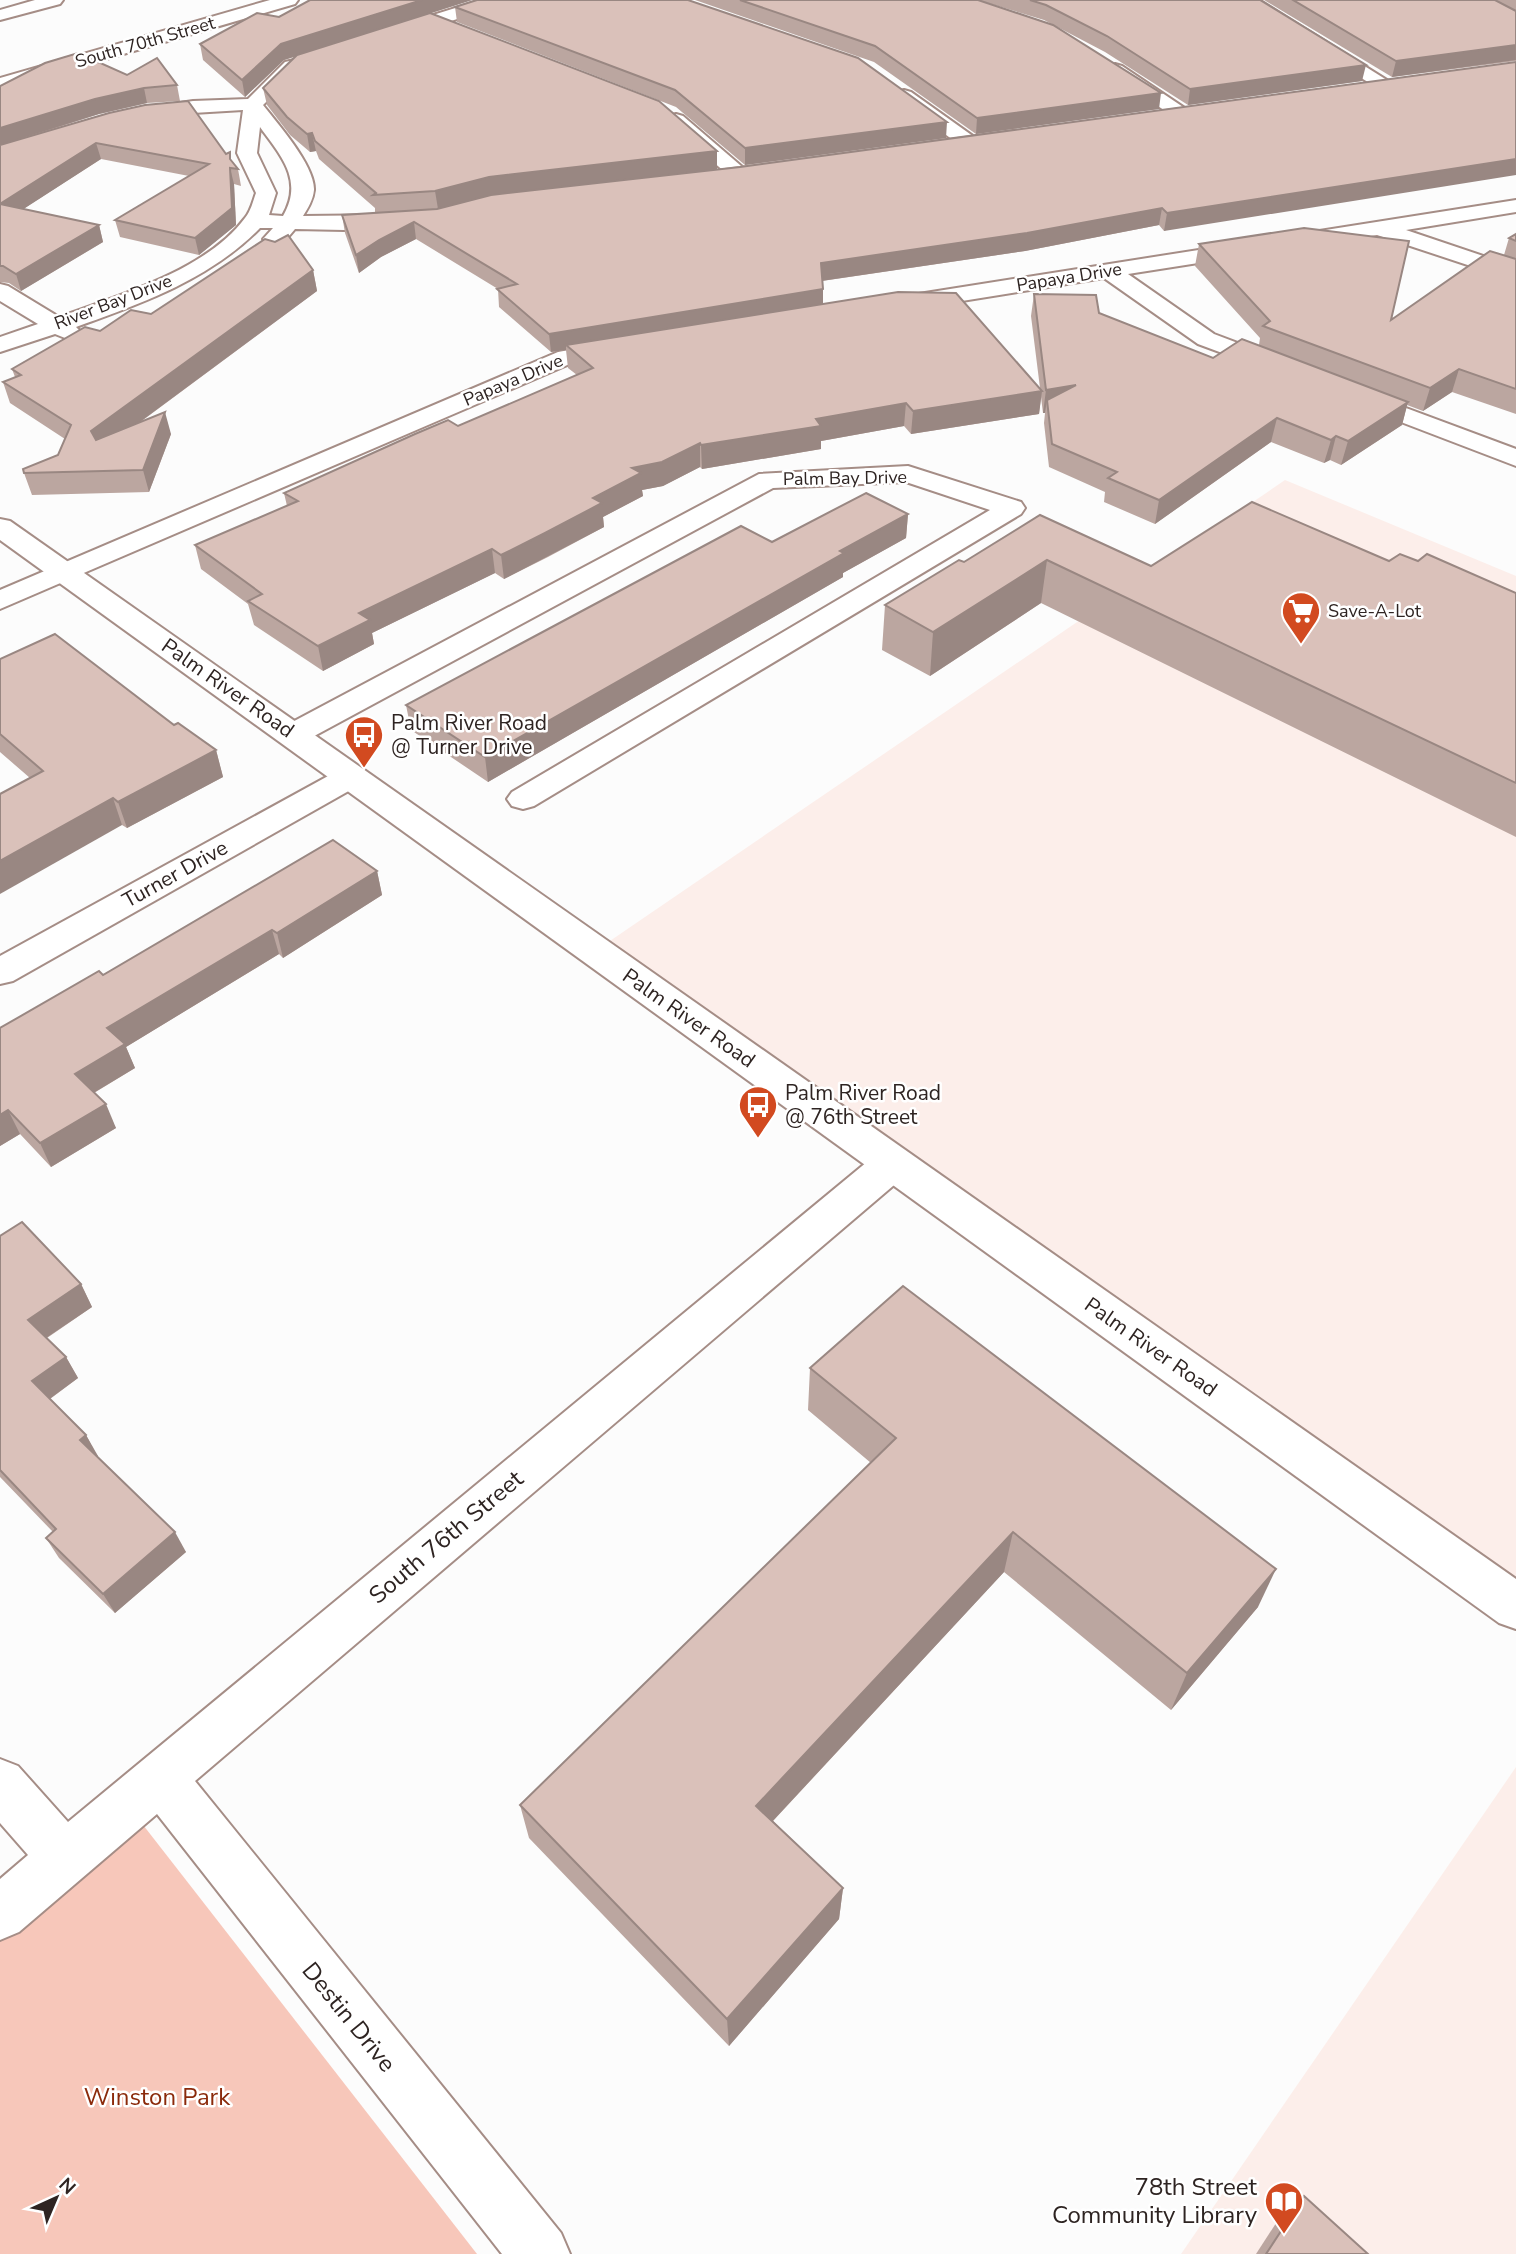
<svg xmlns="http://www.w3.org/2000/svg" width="1516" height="2254" font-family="'Nunito Sans',sans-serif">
	<rect width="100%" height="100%" fill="#fcfcfc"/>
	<!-- built -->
	<g fill="#fceeea">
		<path d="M1285 480 1516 576V1583L604 945Z"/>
		<path d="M1516 1767V2254H1181Z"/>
	</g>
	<!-- green -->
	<path fill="#f7c7ba" d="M133 1812 477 2254H0V1922Z"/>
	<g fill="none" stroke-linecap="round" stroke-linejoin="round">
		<!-- street casing -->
		<g stroke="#a58d86" stroke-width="4">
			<g id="street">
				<path d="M35 0H63L60 4 0 20V10Z"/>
				<path d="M270 0H298L295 4 0 90V78Z"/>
				<path d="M481 0H508L505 4 400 37 394 38 385 33 388 29Z"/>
				<path d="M1238 0H1259L1398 87 1389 93 1382 91Z"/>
				<path d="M303 58 312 63 309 67 299 70 263 105C278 124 315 166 314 190 313 200 308 208 303 216L394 215 402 216 405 221 402 226 344 230 295 229C286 240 281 247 266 244L263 239 273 228H260C210 279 143 303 76 327L82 333 78 338 70 340 55 334 0 352V337L38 324 0 301V284L8 286 59 317C118 296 207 270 245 218 251 211 253 201 256 193L237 153 243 110 193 113 140 120 133 118 130 114 133 110 193 101 248 99 285 62ZM260 127C281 156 304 180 283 216L269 215 276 193 257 153Z"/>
				<path d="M1115 64 1122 66 1195 115 1192 119H1178L1108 74 1106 70Z"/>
				<path d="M904 90 911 92 977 139 980 143 977 147H963L897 100 895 96 897 92Z"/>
				<path d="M676 114 683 116 747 171 750 175 747 179H733L669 124 666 120 669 116Z"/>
				<path d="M1516 200V212L1406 230 1516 267V281L1377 235 1128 274 1214 334 1288 362 1291 367 1288 372 1279 374 1198 344 1104 278 906 310 898 308 895 303 898 298 906 296Z"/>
				<path d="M619 341 627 343 631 348 627 353 572 363 0 609V590L558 352Z"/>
				<path d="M1355 389 1516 449V466L1346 401 1343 396 1346 391Z"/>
				<path d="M908 466 1021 502 1025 508 1021 514 534 806 523 809 512 806 507 799 512 792 990 510 906 482 773 488 305 741 294 743 283 741 278 734 283 727 759 474Z"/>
				<path d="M350 767 361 770 366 777 361 784 13 981 0 984V956L339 770Z"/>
				<path d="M893 1148 907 1152 913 1163 907 1174 195 1781 561 2233 570 2254H502L157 1814 19 1932 0 1940V1879L28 1855 0 1823V1759L18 1766 68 1822 879 1152Z"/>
			</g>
		</g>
		<!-- secondary casing -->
		<g stroke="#a58d86" stroke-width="4">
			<path id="secondary" d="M0 519 10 521 1516 1579V1629L1499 1623 0 540Z"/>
		</g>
		<!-- street -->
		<use href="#street" fill="#fff" fill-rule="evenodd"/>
		<!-- secondary -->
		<use href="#secondary" fill="#fff" fill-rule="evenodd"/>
	</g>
	<!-- wall -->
	<g fill="#bba6a0">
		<path d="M310 0H472L431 13 717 151V169L1516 62 1164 231 1159 225 1025 251 822 281 823 304 1040 388 1031 316 1034 294 1099 313 1213 358 1259 345 1260 338 1195 266 1199 244 1391 320 1504 255 1509 238 1516 234V414L1452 392 1423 411 1407 405 1402 425 1341 465 1330 460 1324 463 1271 442 1155 524 1104 502 1105 492 1049 467 1044 423 1045 413H1043L1041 397 1039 414 911 434 904 426 821 441V449L702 469 700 467 663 486 642 490 643 496 603 517 604 527 548 557 504 579 495 573 372 633 374 644 323 671 254 625 248 604 201 569 195 545 287 506 284 493 458 426 577 375 568 368 566 350 551 352 499 307 498 289 416 239 381 257 359 273 345 233 342 215 375 213V208L319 159 316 151 310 152 290 135 267 105 263 88 297 56 284 60 245 97 203 60 200 44 279 17Z"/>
		<path d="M695 0H1260L1362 81 1188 105 1105 52 1044 20 978 0 1159 109 976 134 874 62Z"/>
		<path d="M1264 0H1516V61L1392 77Z"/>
		<path d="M455 7 946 138 745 165 676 107 457 22Z"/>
		<path d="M127 75 177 85 180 101 147 103 99 114 28 137 109 113 232 161 238 169 241 186 234 184 236 225 199 255 120 237 115 220 189 176 101 159 23 209 99 225 103 242 21 291 9 283 0 282V86Z"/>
		<path d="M313 270 317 291 139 423 171 434 149 492 32 495 24 473 58 455 65 439 10 403 3 382 15 377 12 369 100 331 151 314Z"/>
		<path d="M908 514 906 538 843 573V577L488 782 411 730 406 705 772 542Z"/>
		<path d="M1040 515 1151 566 1418 561 1516 593V837L1041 603 930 676 882 650 885 605 964 562Z"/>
		<path d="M0 659 174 725 216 750 223 777 127 828 122 825 30 778 0 752Z"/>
		<path d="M377 871 382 895 283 958 279 954 126 1047 135 1068 94 1093 116 1128 51 1167 20 1134 0 1146V1028L103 975Z"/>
		<path d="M0 1236 81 1284 92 1307 47 1338 66 1357 78 1378 50 1399 86 1435 97 1456 186 1552 115 1613 59 1558 46 1538 53 1532 0 1477Z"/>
		<path d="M810 1368 1258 1607 1171 1710 1004 1572 773 1821 843 1888 839 1919 729 2046 529 1838 520 1805 871 1463 808 1410Z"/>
		<path d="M1304 2196 1368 2254H1256L1280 2217Z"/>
	</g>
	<!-- shaded-wall -->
	<g fill="#998782">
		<path d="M422 0H472L284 60 245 97 242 80 281 44Z"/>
		<path d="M1516 45V60L1392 77 1396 61Z"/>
		<path d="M1366 65 1362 81 1188 105 1190 89Z"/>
		<path d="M144 88 147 103 99 114 0 145V128L95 99Z"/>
		<path d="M1161 93 1159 109 976 134 977 118Z"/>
		<path d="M947 122 946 138 745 165V148Z"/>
		<path d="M312 133 316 151 310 152 307 134Z"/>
		<path d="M96 143 101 159 5 221 0 204Z"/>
		<path d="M717 151V169L438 209 435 191 489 177Z"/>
		<path d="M1516 159V175L1164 231 1167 213Z"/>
		<path d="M230 168 234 184 236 225 199 255 195 238Z"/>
		<path d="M1162 208 1159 225 1025 251 821 281V263Z"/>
		<path d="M414 222 416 239 381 257 359 273 356 255 379 240Z"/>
		<path d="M99 225 103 242 21 291 16 274Z"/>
		<path d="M313 270 317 291 98 453 91 431Z"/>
		<path d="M823 289V307L566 345V350L551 352 549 334Z"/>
		<path d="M1459 369 1452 392 1423 411 1430 388Z"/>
		<path d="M1076 385 1047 400 1045 413H1043L1046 390Z"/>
		<path d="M1042 391 1039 414 911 434 913 411Z"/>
		<path d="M1408 402 1402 425 1341 465 1348 441Z"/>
		<path d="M906 403 904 426 821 441V449L702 469 701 445 816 419Z"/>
		<path d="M165 412 171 434 149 492 143 470Z"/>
		<path d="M1277 418 1271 442 1155 524 1159 500Z"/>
		<path d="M1336 436 1330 460 1324 463 1331 440Z"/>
		<path d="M700 443V467L663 486 642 490 643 496 603 517 604 527 504 579 501 555 593 498 632 468Z"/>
		<path d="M908 514 906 538 843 573V577L488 782 485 757 840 551Z"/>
		<path d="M492 549 495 573 372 633 374 644 323 671 318 646 359 613Z"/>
		<path d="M1047 560 1041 603 930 676 933 632Z"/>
		<path d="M216 750 223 777 127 828 118 802Z"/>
		<path d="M113 798 122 825 0 894V861Z"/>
		<path d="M377 871 382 895 283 958 277 933Z"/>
		<path d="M272 930 279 954 126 1047 135 1068 85 1098 75 1074 107 1028Z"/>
		<path d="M106 1104 116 1128 51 1167 40 1143Z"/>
		<path d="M8 1110 20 1134 0 1146V1115Z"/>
		<path d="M81 1284 92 1307 40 1342 28 1320Z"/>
		<path d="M66 1357 78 1378 44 1403 32 1381Z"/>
		<path d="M86 1435 98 1456 91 1461 80 1440Z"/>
		<path d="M175 1532 186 1552 115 1613 103 1594Z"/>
		<path d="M1013 1532 1004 1572 756 1839V1806Z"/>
		<path d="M1276 1569 1258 1607 1171 1710 1187 1673Z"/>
		<path d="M843 1888 839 1919 729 2046 727 2019Z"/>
	</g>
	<!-- building -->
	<g fill="#dac1ba" stroke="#998782" stroke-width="2">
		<path d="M310 0H422L281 44 242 80 200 44 257 13 279 17Z"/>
		<path d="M477 0H688L858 58 947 122 745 148 675 90 455 7Z"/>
		<path d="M740 0H978L1053 25 1161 93 977 118 875 46Z"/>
		<path d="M1030 0H1260L1366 65 1190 89 1107 36 1046 5Z"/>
		<path d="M1293 0H1495L1516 11V45L1396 61Z"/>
		<path d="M430 13 659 101 717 151 489 177 435 191 373 195 376 193 315 141 312 133 307 134 287 117 263 88 297 55Z"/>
		<path d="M78 53 127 75 157 58 177 85 144 88 95 99 0 128V86L45 63Z"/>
		<path d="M1516 62V159L1167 213 1162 208 1027 233 821 263 823 289 549 334 497 289 517 284 414 222 379 240 356 255 342 215 437 209 491 195 740 167Z"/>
		<path d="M188 101 226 154 230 152V159L238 169 230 168 232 208 195 238 115 220 209 164 96 143 0 204V145L109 113 145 105Z"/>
		<path d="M0 204 99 225 16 274 3 266H0Z"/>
		<path d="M1304 228 1409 241 1391 320 1490 251 1516 259V389L1459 369 1430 388 1263 326 1270 321 1199 244Z"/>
		<path d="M1516 234V241L1509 238Z"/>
		<path d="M288 235 313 270 91 431 96 440 165 412 143 470 24 473 23 469 58 455 71 425 3 382 21 375 12 369 85 327 100 331 131 310 151 314 265 239 275 242Z"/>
		<path d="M898 292 956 293 1042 391 913 411 906 403 816 419 821 426 701 445 700 443 662 462 632 468 641 473 593 498 602 503 545 533 501 555 492 549 359 613 370 620 318 646 248 601 262 594 195 545 298 501 284 493 415 434 448 420 458 426 593 368 566 345Z"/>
		<path d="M1034 294 1096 295 1099 313 1213 358 1242 339 1408 402 1348 441 1336 436 1331 440 1277 418 1159 500 1108 478 1117 472 1052 444 1047 400 1076 385 1046 390Z"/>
		<path d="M866 493 908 514 840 551 844 553 485 757 406 705 741 526 772 542Z"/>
		<path d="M1252 502 1389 561 1400 554 1418 561 1427 554 1516 593V783L1047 560 933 632 885 605 959 560 964 562 1040 515 1151 566Z"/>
		<path d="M55 634 174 725 178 723 216 750 118 802 113 798 0 861V794L43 771 0 734V659Z"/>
		<path d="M333 840 377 871 277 933 272 930 107 1028 125 1044 75 1074 106 1104 40 1143 8 1110 0 1115V1028L99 971 103 975Z"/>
		<path d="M22 1222 81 1284 28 1320 66 1357 32 1381 86 1435 80 1440 175 1532 103 1594 46 1538 56 1529 0 1470V1236Z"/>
		<path d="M903 1286 1276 1569 1187 1673 1013 1532 756 1806 843 1888 727 2019 520 1805 896 1438 810 1368Z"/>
		<path d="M1304 2196 1368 2254H1266Z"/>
	</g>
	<!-- icons -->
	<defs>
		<g id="supermarket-pin" transform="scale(2.0125)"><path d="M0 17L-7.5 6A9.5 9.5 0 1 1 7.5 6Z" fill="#d24a20" stroke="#fff"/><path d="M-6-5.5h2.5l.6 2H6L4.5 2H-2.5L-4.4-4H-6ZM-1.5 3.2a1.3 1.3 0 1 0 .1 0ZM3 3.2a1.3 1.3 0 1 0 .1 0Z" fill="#fff"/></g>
		<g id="bus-pin" transform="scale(2.0125)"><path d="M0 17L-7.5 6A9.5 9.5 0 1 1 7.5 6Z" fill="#d24a20" stroke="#fff"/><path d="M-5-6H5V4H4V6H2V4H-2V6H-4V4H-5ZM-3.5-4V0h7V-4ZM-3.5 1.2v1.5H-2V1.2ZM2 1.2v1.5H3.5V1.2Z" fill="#fff"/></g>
		<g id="library-pin" transform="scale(2.0125)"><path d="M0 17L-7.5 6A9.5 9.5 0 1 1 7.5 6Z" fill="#d24a20" stroke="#fff"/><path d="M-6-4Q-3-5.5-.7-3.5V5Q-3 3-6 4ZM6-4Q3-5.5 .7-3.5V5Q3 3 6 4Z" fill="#fff"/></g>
	</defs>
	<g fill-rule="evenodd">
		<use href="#supermarket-pin" x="1301" y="611"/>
		<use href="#bus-pin" x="364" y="735"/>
		<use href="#bus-pin" x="758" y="1105"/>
		<use href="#library-pin" x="1284" y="2201"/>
	</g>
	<g text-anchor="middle" stroke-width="5" stroke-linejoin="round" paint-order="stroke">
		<!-- far-street labels -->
		<g font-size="18" fill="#2e2422" stroke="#fff">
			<text transform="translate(145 42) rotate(-16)" y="6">South 70th Street</text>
			<text transform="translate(1069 277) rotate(-9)" y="6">Papaya Drive</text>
			<text transform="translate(113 302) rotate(-21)" y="6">River Bay Drive</text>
			<text transform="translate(513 380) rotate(-23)" y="6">Papaya Drive</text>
			<text transform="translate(845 478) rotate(-1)" y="6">Palm Bay Drive</text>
		</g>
		<!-- far-poi labels -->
		<g font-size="18" fill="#2e2422" stroke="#fff" text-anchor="start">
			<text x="1328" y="617">Save-A-Lot</text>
		</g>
		<!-- street labels -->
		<g font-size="21" fill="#2e2422" stroke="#fff">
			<text transform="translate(228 688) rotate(35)" y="7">Palm River Road</text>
			<text transform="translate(175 874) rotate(-29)" y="7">Turner Drive</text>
			<text transform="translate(689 1018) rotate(35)" y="7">Palm River Road</text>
			<text transform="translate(1151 1347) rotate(35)" y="7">Palm River Road</text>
		</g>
		<!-- poi labels -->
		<g font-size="21" fill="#2e2422" stroke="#fff" text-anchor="start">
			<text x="391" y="730">Palm River Road<tspan x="391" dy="24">@ Turner Drive</tspan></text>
			<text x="785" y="1100">Palm River Road<tspan x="785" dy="24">@ 76th Street</tspan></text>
		</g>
		<!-- near-street labels -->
		<g font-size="24" fill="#2e2422" stroke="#fff">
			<text transform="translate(446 1537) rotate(-40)" y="8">South 76th Street</text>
			<text transform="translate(349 2017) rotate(51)" y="8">Destin Drive</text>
		</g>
		<!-- near-park labels -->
		<g font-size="24" fill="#8b2a0b" stroke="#fff">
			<text x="157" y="2105">Winston Park</text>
		</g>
		<!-- near-poi labels -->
		<g font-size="24" fill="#2e2422" stroke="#fff" text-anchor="end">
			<text x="1257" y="2195">78th Street<tspan x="1257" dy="28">Community Library</tspan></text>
		</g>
	</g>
	<!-- north arrow -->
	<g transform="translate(56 2198) rotate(44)" stroke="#ffffff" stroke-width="5" paint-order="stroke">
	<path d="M0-5L12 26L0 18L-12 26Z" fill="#2e2422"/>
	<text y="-10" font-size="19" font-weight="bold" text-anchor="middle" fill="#2e2422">N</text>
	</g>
</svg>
